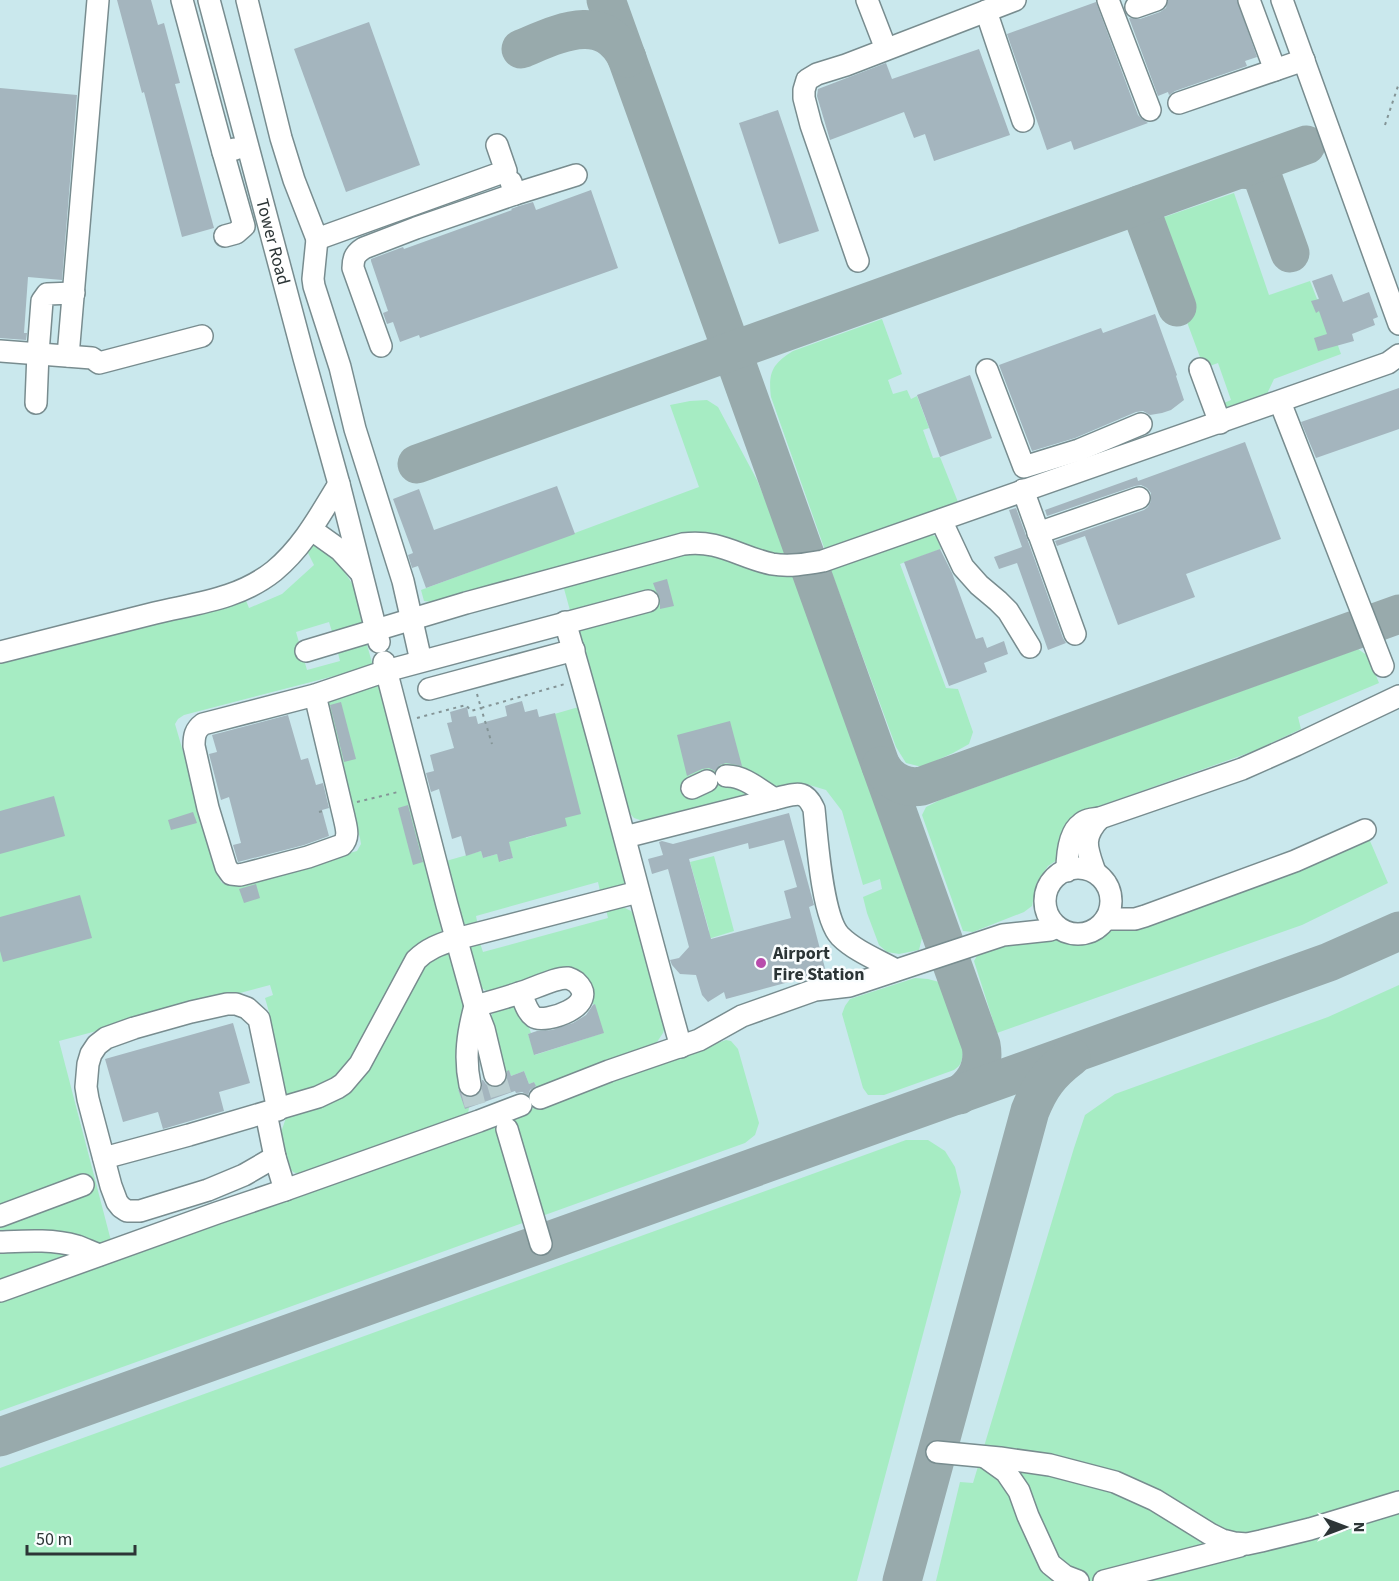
<svg xmlns="http://www.w3.org/2000/svg" width="1399" height="1581" font-family="'Source Sans 3',sans-serif">
	<rect width="100%" height="100%" fill="#def4f7"/>
	<!-- built -->
	<rect fill="#cae8ed" x="0" y="0" width="1399" height="1581"/>
	<!-- green -->
	<g fill="#a6ecc3">
		<path d="M1234 193 1269 295 1310 281 1317 299 1321 298 1341 354 1274 379 1266 396 1223 413 1219 405 1231 400 1218 363 1204 368 1150 222Z"/>
		<path d="M882 319 902 374 888 380 893 394 907 390 911 399 917 396 929 428 923 430 933 458 940 457 960 507 826 553 771 397C768 373 772 364 793 351Z"/>
		<path d="M707 400 718 407 757 480 789 558 717 539 441 603 424 601 421 590 699 487 670 405 690 401Z"/>
		<path d="M930 534 937 537 941 549 900 564 946 688 958 689 973 732 969 744 953 753 922 767 906 763 896 747 830 568Z"/>
		<path d="M315 540 332 553 355 588 364 608 363 626 333 635 329 622 296 632 307 670 340 661 337 649 365 642 367 645 373 666 184 715 178 719 175 724 221 882 224 884H232L357 851 361 844 360 838 322 706V701L375 683 382 688 444 927 341 1076 286 1099 263 1014 269 1012 265 998 273 995 270 985 59 1041 110 1237 116 1253 278 1199 726 1040 731 1041 738 1049 759 1123 755 1135 745 1143 0 1411V662L245 598 249 608 282 594 314 565 306 549Z"/>
		<path d="M688 548 793 574 922 938 919 950 899 954 887 952 879 945 867 913 863 897 882 889 880 879 863 885 842 811 826 790 806 784 786 787 649 823 634 818 624 807 563 585Z"/>
		<path d="M1358 649 1368 656 1379 683 1298 717 1301 729 1254 751 1077 814 1067 823 1066 832 1057 860 1048 866 1037 882 1032 906 1024 912 973 932 963 931 922 815 926 807 940 800Z"/>
		<path d="M582 706 627 880 623 886 600 891 598 882 476 916 478 926 468 927 462 921 446 861 481 851 483 858 497 854 500 862 513 858 494 793 511 788 526 838 538 834 536 826 551 715Z"/>
		<path d="M1367 834 1388 883 1302 925 997 1033 974 961 978 954C1001 947 1026 936 1050 933 1056 932 1061 936 1067 938 1086 945 1099 937 1114 926Z"/>
		<path d="M714 856 734 931 705 940 709 930 690 862Z"/>
		<path d="M619 905 631 911 639 922 665 1027 663 1033 655 1045 537 1090 534 1082 529 1084 524 1071 511 1076 509 1071 502 1073 488 1021 496 1008 507 1004 521 1005 531 1033 528 1034 535 1055 603 1033 586 983 489 993 479 986 470 949 473 943 479 940 483 952 608 918 606 909Z"/>
		<path d="M443 951 451 953 466 1005 465 1086 458 1089 465 1108 469 1107 468 1115 303 1176 293 1172 288 1166 279 1138 287 1115 319 1106 421 967Z"/>
		<path d="M915 978 928 979 939 982 945 991 963 1051C962 1060 962 1065 954 1070L884 1095H868L863 1088 842 1014 845 1006 850 999Z"/>
		<path d="M1399 985V1581H936L960 1482 973 1483 1074 1148 1085 1115 1115 1094 1328 1017Z"/>
		<path d="M906 1140H928L945 1151 955 1167 961 1192 857 1581H0V1468Z"/>
	</g>
	<g fill="none" stroke-linecap="round" stroke-linejoin="round">
		<!-- taxiway -->
		<g stroke="#98aaac" stroke-width="39">
			<path d="M606 0 981 1045C985 1066 976 1083 959 1095"/>
			<path d="M521 49C558 34 603 10 627 58"/>
			<path d="M1241 169 1253 170 1263 178 1290 253"/>
			<path d="M1139 205 1177 307"/>
			<path d="M417 464 1306 145"/>
			<path d="M881 766C890 781 905 789 922 786L1399 614"/>
			<path d="M0 1437 1329 962 1399 931"/>
			<path d="M902 1581 1030 1111C1040 1086 1050 1073 1071 1057"/>
		</g>
	</g>
	<!-- building -->
	<g fill="#a4b5be" fill-rule="evenodd">
		<path d="M117 0H151L158 25 164 23 180 83 175 84 214 228 182 237 144 92 142 93Z"/>
		<path d="M1168 0H1237L1257 57 1245 61 1247 66 1175 91 1169 95 1168 92 1158 96 1129 18 1140 19 1160 12 1166 8Z"/>
		<path d="M1096 2 1138 115 1142 119 1148 123 1074 150 1071 141 1047 150 1007 34Z"/>
		<path d="M369 22 420 165 346 192 294 49Z"/>
		<path d="M979 49 1010 135 934 161 925 134 914 138 904 112 830 140 817 96 818 89 886 63 892 79Z"/>
		<path d="M0 88 77 95 62 280 28 277 24 333H27L26 340 0 338Z"/>
		<path d="M778 110 819 231 779 244 739 123Z"/>
		<path d="M591 190 618 268 420 338 419 335 400 342 393 322 387 324 383 313 388 311 371 261V259L403 247 404 249 512 210 511 209 519 206 533 202 536 210Z"/>
		<path d="M1332 274 1343 302 1369 292 1378 317 1373 319 1375 325 1352 334 1354 341 1318 351 1314 338 1327 334 1319 311 1316 313 1311 301 1319 299 1312 281Z"/>
		<path d="M1155 314 1177 375 1176 376 1184 400 1171 410 1162 413 1150 415 1143 411 1136 412 1075 438 1032 451 999 365 1101 328 1103 333Z"/>
		<path d="M970 375 992 438 940 457 917 395Z"/>
		<path d="M1399 388V429L1316 458 1301 422Z"/>
		<path d="M1245 442 1281 539 1186 574 1195 597 1118 625 1085 536 1057 546 1055 541 1144 510 1148 507 1151 501V493L1147 488 1141 485 1135 486 1047 516 1045 510 1137 477 1138 481Z"/>
		<path d="M557 486 575 534 426 588 418 566 412 568 408 555 413 553 393 499 419 489 434 530Z"/>
		<path d="M1016 508 1063 638 1066 643 1048 650 1017 563 999 569 994 557 1022 547 1009 510Z"/>
		<path d="M940 549 952 573 976 639 983 637 987 648 1004 641 1008 654 984 663 987 672 949 686 904 562Z"/>
		<path d="M667 579 674 606 660 609V598L656 591 653 583Z"/>
		<path d="M522 701 525 712 537 709 539 717 555 713 581 814 565 818 567 826 509 842 513 858 499 862 497 854 483 858 481 851 466 856 461 836 452 839 439 789 431 792 426 773 434 771 430 755 454 748 447 723 452 722 450 712 467 707 469 717 476 716 478 724 507 716 505 706Z"/>
		<path d="M341 702 356 759 344 762 330 705Z"/>
		<path d="M288 715 301 760 308 758 316 785 323 783 329 808 322 810 329 836 304 845 238 862 233 845 241 843 229 797 221 800 209 754 217 752 212 735Z"/>
		<path d="M730 721 742 766 726 763 720 765 715 771 709 768 702 769 687 776 677 735Z"/>
		<path d="M54 796 65 836 0 854V811Z"/>
		<path d="M408 805 423 862 413 865 398 808Z"/>
		<path d="M193 812 197 823 171 830 168 820Z"/>
		<path d="M789 813 814 905 809 907 826 972 726 999 724 992 708 1002 702 995 696 975 680 974 672 965 670 960 679 958 689 947 668 869 652 874 648 859 663 855 659 842 662 841 673 844ZM784 840 797 887 784 891 791 918 711 939 689 859 748 843 749 849Z"/>
		<path d="M256 884 260 898 244 903 239 889Z"/>
		<path d="M80 895 92 938 3 962 0 951V917Z"/>
		<path d="M595 1004 604 1033 534 1055 528 1034 537 1031 552 1030 573 1023 586 1015 593 1005Z"/>
		<path d="M233 1023 250 1083 219 1092 224 1111 163 1129 158 1112 123 1122 105 1059Z"/>
		<path d="M509 1070 511 1076 524 1071 529 1084 534 1082 536 1086 530 1090 528 1095 522 1092 516 1093 515 1091 465 1109 458 1089 465 1097H473L478 1095 482 1090V1080H483L486 1084 491 1087H499L504 1084 507 1078V1071Z"/>
	</g>
	<g fill="none" stroke-linecap="round" stroke-linejoin="round">
		<!-- minor-tunnel -->
		<g stroke="#baced0" stroke-width="21" stroke-dasharray="21 10" stroke-linecap="butt">
			<path d="M495 1075 501 1095"/>
			<path d="M470 1085 475 1105"/>
		</g>
		<!-- minor casing -->
		<g stroke="#788c8f" stroke-width="24">
			<g id="minor">
				<path d="M182 0 223 152"/>
				<path id="s1" d="M209 0 304 358 339 484 379 642"/>
				<path d="M247 0 281 138 294 180 317 239 506 171 497 145"/>
				<path d="M867 0 886 49"/>
				<path d="M1108 0 1150 110"/>
				<path d="M1249 0 1275 70"/>
				<path d="M1282 0 1399 324"/>
				<path d="M1136 7 1156 0"/>
				<path d="M986 11 1023 121"/>
				<path d="M1179 103 1304 60"/>
				<path d="M511 182 515 194 576 175"/>
				<path d="M225 236 236 233 244 226 223 152 235 149"/>
				<path d="M317 239 313 279 314 286 340 367 355 429 403 581 421 661"/>
				<path d="M858 261 811 125 804 98V90L807 80 817 74 846 65 1015 0"/>
				<path d="M381 346 353 268C353 257 356 253 364 248L416 228 515 194"/>
				<path d="M0 351 92 358 99 363 202 336"/>
				<path d="M68 356 98 0"/>
				<path d="M1200 369 1220 423"/>
				<path d="M987 370 1024 467 1079 450 1141 424"/>
				<path d="M1280 402 1383 666"/>
				<path d="M36 403 38 353 42 301 47 294 74 293"/>
				<path d="M1023 490 1075 634"/>
				<path d="M941 520 963 567 979 585 998 601 1008 611 1030 647"/>
				<path d="M312 530 340 550 361 573"/>
				<path d="M1038 533 1139 498"/>
				<path d="M565 622C607 763 641 906 681 1047"/>
				<path d="M306 651 466 603 683 544C719 539 739 557 772 564 789 567 806 564 823 561L1388 363 1399 355"/>
				<path d="M0 652C52 639 103 626 155 613 197 603 239 599 274 571 303 547 320 515 339 484"/>
				<path d="M384 662 447 905 475 1006 484 1029 495 1075"/>
				<path d="M429 689 574 650"/>
				<path d="M315 695 344 817C346 827 350 837 342 845L308 857 240 875 231 874 226 867 208 808 194 746C194 736 195 730 203 724L315 695 386 671 648 601"/>
				<path d="M726 776C743 775 760 790 774 799"/>
				<path d="M692 788 707 781"/>
				<path d="M625 837 782 797C799 793 806 791 814 809 817 838 822 917 840 936 855 951 878 960 896 970"/>
				<circle cx="1078" cy="901" r="33"/>
				<path d="M1067 871C1067 857 1068 833 1081 824 1086 819 1093 819 1100 818L1242 769 1296 745 1399 696"/>
				<path d="M1095 872C1087 849 1081 838 1100 818"/>
				<path d="M1106 919H1135L1145 916 1295 861 1365 830"/>
				<path d="M475 1006C490 1002 505 998 519 993 531 990 556 977 568 978 571 979 573 980 576 982 602 1006 544 1024 534 1017 527 1012 524 1001 521 993"/>
				<path d="M470 1085C464 1057 468 1032 475 1006"/>
				<path d="M540 1098 609 1071 699 1040 742 1016 815 990 849 986 1003 935 1050 930 1057 927"/>
				<path d="M266 1113 275 1157 285 1190"/>
				<path d="M507 1129 541 1244"/>
				<path d="M275 1157 244 1175 208 1190 140 1211H127L121 1207 117 1202 111 1186 88 1099 86 1087 88 1064 91 1054 97 1045 106 1038 134 1028 191 1012 227 1004H236L247 1008 259 1019 278 1110"/>
				<path d="M104 1158 189 1135 318 1097 337 1088 343 1084 360 1064 416 960C428 948 441 944 456 939L638 892"/>
				<path d="M0 1216 83 1185"/>
				<path d="M0 1242C25 1241 52 1239 77 1246 84 1249 92 1252 99 1255"/>
				<path d="M0 1291 217 1213 285 1190 479 1121 521 1105"/>
				<path d="M937 1452 1000 1458 1050 1465 1115 1482 1155 1500 1210 1534 1222 1540 1234 1543 1247 1544 1261 1541 1310 1529 1399 1502"/>
				<path d="M985 1457 1006 1472 1019 1491 1028 1516 1050 1564 1065 1576 1078 1581"/>
				<path d="M1104 1581 1240 1546"/>
			</g>
		</g>
		<!-- path -->
		<g stroke="#849496" stroke-width="2" stroke-dasharray="3 4.5" stroke-linecap="butt">
			<path d="M1385 125 1399 83"/>
			<path d="M477 694 481 708 565 684"/>
			<path d="M417 718 466 705 471 711 481 708 492 744"/>
			<path d="M357 802 398 792"/>
			<path d="M319 812 326 810"/>
		</g>
		<!-- minor -->
		<use href="#minor" stroke="#fff" stroke-width="21"/>
	</g>
	<!-- markers -->
	<circle fill="#b84cac" stroke="#f9fdfe" stroke-width="2" cx="761" cy="963" r="6"/>
	<g text-anchor="middle" stroke-width="5" stroke-linejoin="round" paint-order="stroke">
		<!-- street labels -->
		<g font-size="18" fill="#2c3536" stroke="#f9fdfe">
			<text dy="6" stroke="none"><textPath href="#s1" startOffset="250">Tower Road</textPath></text>
		</g>
		<!-- poi labels -->
		<g font-size="18" font-weight="bold" fill="#2c3536" stroke="#f9fdfe" text-anchor="start">
			<text x="773" y="959">Airport<tspan x="773" dy="21">Fire Station</tspan></text>
		</g>
	</g>
	<!-- north arrow -->
	<g transform="translate(1345 1527) rotate(90)" stroke="#f9fdfe" stroke-width="4.5" paint-order="stroke">
	<path d="M0-4.5L10 22L0 15L-10 22Z" fill="#2c3536"/>
	<text y="-9" font-size="16" font-weight="bold" text-anchor="middle" fill="#2c3536">N</text>
	</g>
	<!-- scale -->
	<path d="M27 1545v9h108v-9" fill="none" stroke="#2c3536" stroke-width="3"/>
	<text x="36" y="1545" font-size="18" fill="#2c3536" stroke="#f9fdfe" stroke-width="4.5" paint-order="stroke">50 m</text>
</svg>
